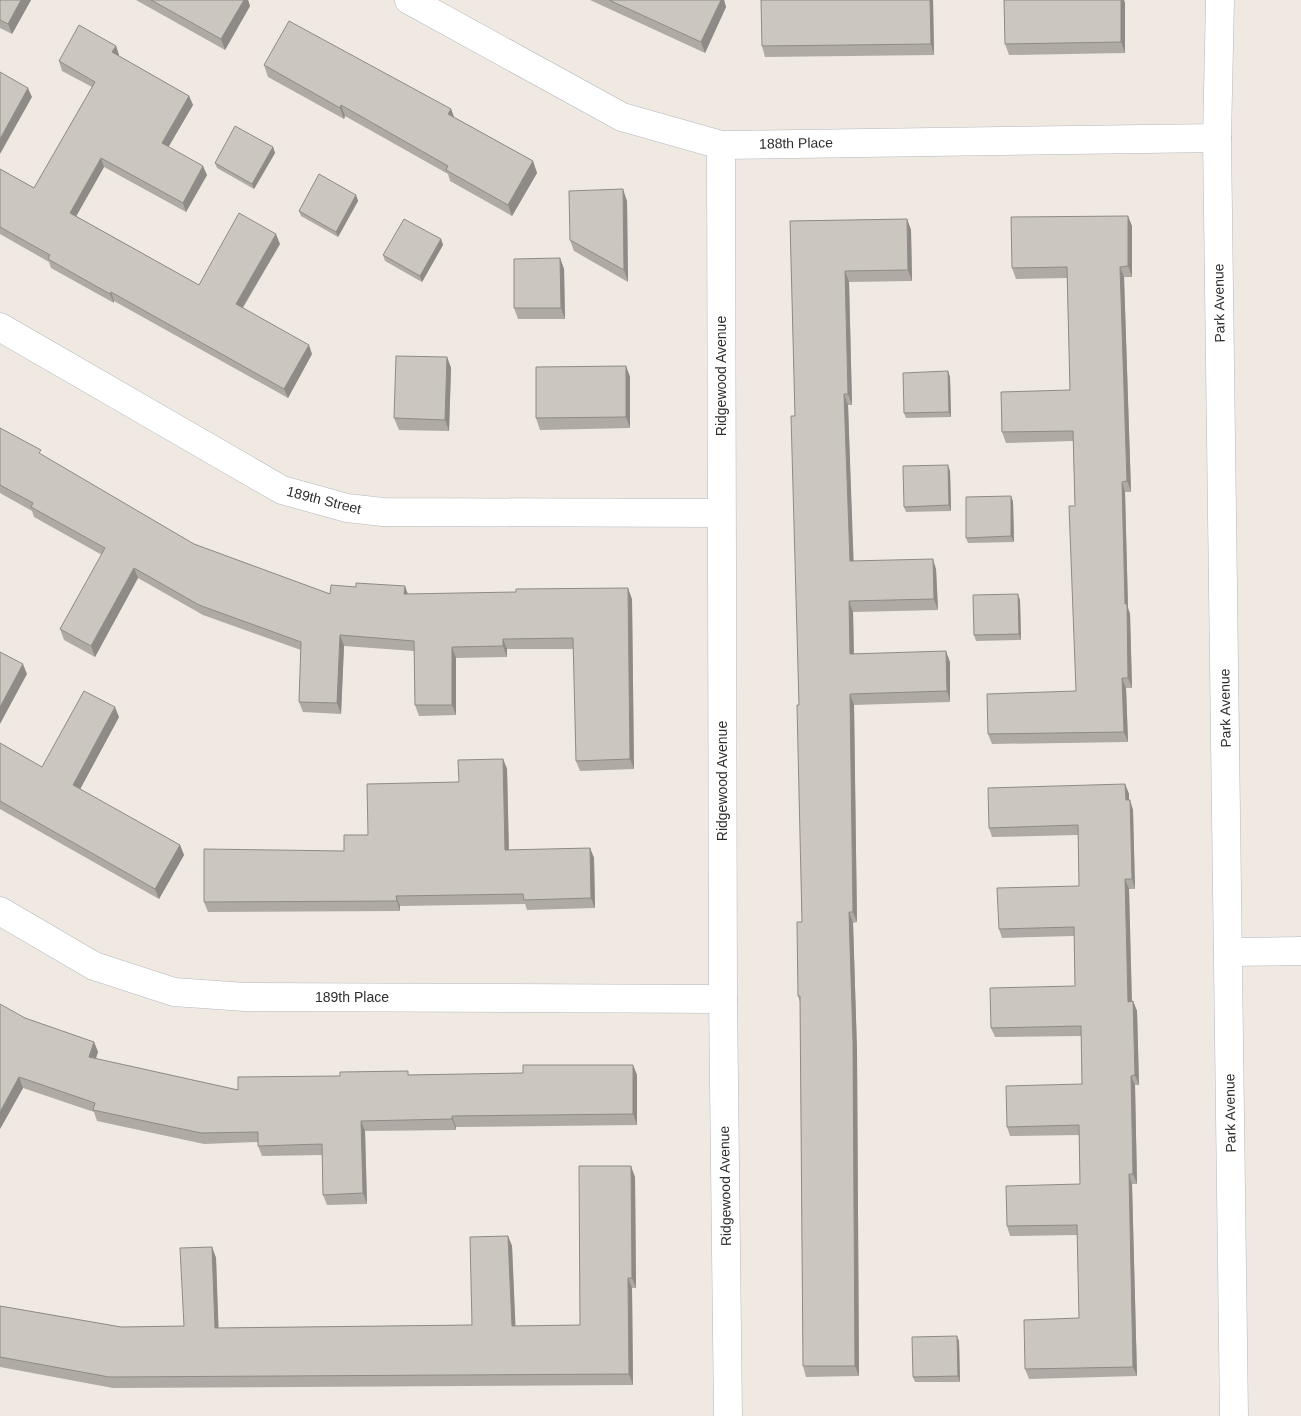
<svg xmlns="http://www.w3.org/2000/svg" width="1301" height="1416" font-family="Arial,sans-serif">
	<rect width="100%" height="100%" fill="#efe9e1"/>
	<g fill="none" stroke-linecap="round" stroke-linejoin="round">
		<!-- minor casing -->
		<g stroke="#b4b7c1" stroke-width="29">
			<g id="minor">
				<path d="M409 0 622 117 721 145 1217 138"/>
				<path d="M1220 0 1217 138 1234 1416"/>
				<path d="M721 145 723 999 728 1416"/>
				<path d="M0 327 282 490 347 508 383 512 721 513"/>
				<path d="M0 911 94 966 174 992 245 997 723 999"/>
				<path d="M1228 952 1301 951"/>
			</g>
		</g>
		<!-- minor -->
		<use href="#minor" stroke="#fff" stroke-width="28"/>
	</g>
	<!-- wall -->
	<g fill="#afaba4">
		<path d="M0 0H31L12 34 0 28Z"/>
		<path d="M136 0H248L250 6 225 50Z"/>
		<path d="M590 0H724L726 7 705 53Z"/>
		<path d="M761 0H933L934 55 765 57 762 46Z"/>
		<path d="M1004 0H1124L1125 3V53L1009 55 1005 44Z"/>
		<path d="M116 46 119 55V56L189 96 193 105 168 147 207 175 186 212 104 167 76 216 199 285 280 244 243 308 312 354 288 398 114 301V303L51 268 49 262 0 234V169L34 188 92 87 62 71 59 61Z"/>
		<path d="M264 65 451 109 454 117 533 161 537 173 512 216 450 181 448 174 345 116 344 119 268 77Z"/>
		<path d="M273 147 275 153 254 189 217 168 215 163Z"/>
		<path d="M356 195 358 201 338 237 301 216 299 211Z"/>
		<path d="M627 201 628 282 574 251 570 240Z"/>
		<path d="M907 219 911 230 912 281 849 282 852 405H848L853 561 936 569 938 610 853 612 854 654 950 662V702L854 705 857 922 853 923 857 1051 859 1376 806 1377 803 1366 800 1002 798 996 802 922 795 416 790 221Z"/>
		<path d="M1132 226V277H1124L1131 492H1125L1128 608 1130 614 1132 688H1126L1128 742 992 744 988 734 1076 691 1075 506 1073 441 1006 443 1002 432 1070 390 1067 278 1016 279 1012 268Z"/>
		<path d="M441 239 443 245 422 282 385 261 383 255Z"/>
		<path d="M560 258 564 269 565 319H518L514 308Z"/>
		<path d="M447 357 451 368 449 431 399 430 394 418Z"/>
		<path d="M626 366 630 377V428L540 430 536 418Z"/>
		<path d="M948 371 950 377 951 417 906 418 904 413Z"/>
		<path d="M0 428 43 456 194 544 330 594H408L632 599 634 769 580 771 576 761 574 649H507V657L456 658V715L419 716 415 705 414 651 344 646 341 714 303 712 299 702 301 650 203 615 138 578 95 657 64 640 60 629 102 555 34 517 32 511 0 493Z"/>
		<path d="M950 471 951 511 906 512 904 507Z"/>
		<path d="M1011 496 1013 502 1014 542 968 543 966 538Z"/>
		<path d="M1020 600 1021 640 976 641 974 635Z"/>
		<path d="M119 717 80 789 180 845 184 855 159 899 0 809V743L42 767Z"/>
		<path d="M503 759 507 769 509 850 590 848 594 858 595 908 527 910 525 904 400 906V911L208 912 204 902 344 851 368 835 459 782Z"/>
		<path d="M1125 784 1129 794V800L1133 810 1135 889H1129L1132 1001H1133L1137 1011 1139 1085H1135L1137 1184H1132L1137 1376 1029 1379 1025 1369 1079 1318 1077 1235 1010 1236 1007 1226 1080 1184 1079 1135 1010 1136 1007 1127 1082 1084 1081 1036 995 1037 991 1028 1075 986 1074 936 1002 938 999 929 1079 886 1078 835 992 837 989 828Z"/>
		<path d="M25 1018 94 1042 98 1052 96 1059 238 1090 340 1076 523 1073 633 1065 637 1075V1125L456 1127V1130L365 1131 367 1204 327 1205 323 1195 322 1155 262 1156 258 1146V1142L204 1144 97 1121 94 1112 23 1088 0 1129Z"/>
		<path d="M635 1177 636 1288H632L633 1385 113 1388 0 1367V1306L121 1327 184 1326 212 1247 216 1258 218 1328 472 1325 508 1236 512 1246 515 1326 580 1325Z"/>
		<path d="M959 1341 960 1382H915L913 1377Z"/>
	</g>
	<!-- shaded-wall -->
	<g fill="#8e8b86">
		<path d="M21 0H31L12 34 8 24Z"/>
		<path d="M244 0H248L250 6 225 50 221 39Z"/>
		<path d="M721 0H724L726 7 705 53 701 42Z"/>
		<path d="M930 0H933L934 55 931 44Z"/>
		<path d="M1121 0H1124L1125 3V53L1121 42Z"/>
		<path d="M116 46 119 55 116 61 112 52Z"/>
		<path d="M28 88 32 97 0 154V139Z"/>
		<path d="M189 96 193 105 165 153 162 143Z"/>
		<path d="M341 105 345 116 344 119 340 108Z"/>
		<path d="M451 109 455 120 448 114Z"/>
		<path d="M273 147 275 153 254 189 252 184Z"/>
		<path d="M101 158 104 167 73 222 70 213Z"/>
		<path d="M533 161 537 173 512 216 508 205Z"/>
		<path d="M203 166 207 175 186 212 183 203Z"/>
		<path d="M623 189 627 201 628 282 624 270Z"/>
		<path d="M356 195 358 201 338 237 336 232Z"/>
		<path d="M1128 216 1132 226V277L1128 266Z"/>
		<path d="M907 219 911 230 912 281 908 270Z"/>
		<path d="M276 234 280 244 239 313 236 304Z"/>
		<path d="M441 239 443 245 422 282 420 276Z"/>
		<path d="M560 258 564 269 565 319 561 308Z"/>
		<path d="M1120 267 1124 277 1131 492 1127 481Z"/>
		<path d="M845 271 849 282 852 405 848 394Z"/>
		<path d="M111 292 114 301V303L110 294Z"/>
		<path d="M309 345 312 354 288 398 284 389Z"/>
		<path d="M447 357 451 368 449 431 445 420Z"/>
		<path d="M626 366 630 377V428L626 417Z"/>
		<path d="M948 371 950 377 951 417 949 412Z"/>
		<path d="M844 394 848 405 854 572 850 561Z"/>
		<path d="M948 465 950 471 951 511 949 505Z"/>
		<path d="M1122 482 1125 492 1128 608 1130 614 1132 688 1128 678 1125 604Z"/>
		<path d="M1011 496 1013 502 1014 542 1011 536Z"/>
		<path d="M933 559 936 569 938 610 934 599Z"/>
		<path d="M134 568 138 578 95 657 91 646Z"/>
		<path d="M405 586 409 597 404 594Z"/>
		<path d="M628 588 632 599 634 769 630 759Z"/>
		<path d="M1018 594 1020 600 1021 640 1019 634Z"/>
		<path d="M849 601 853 612 854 664 850 654Z"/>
		<path d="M340 635 344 646 341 714 337 703Z"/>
		<path d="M503 639 507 649V657L503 646Z"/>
		<path d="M452 647 456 658V715L452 705Z"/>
		<path d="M946 651 950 662V702L947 691Z"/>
		<path d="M23 664 27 674 0 724V707Z"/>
		<path d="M1122 678 1126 688 1128 742 1124 732Z"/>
		<path d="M850 694 854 705 857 922 853 912Z"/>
		<path d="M115 707 119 717 77 795 73 785Z"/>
		<path d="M503 759 507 769 509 861 505 850Z"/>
		<path d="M1125 784 1129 794V810L1126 800Z"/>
		<path d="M1130 800 1133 810 1135 889 1132 879Z"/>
		<path d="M180 845 184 855 159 899 155 889Z"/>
		<path d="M590 848 594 858 595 908 591 898Z"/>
		<path d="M1125 879 1129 889 1132 1011 1128 1002Z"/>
		<path d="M396 896 400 906V911L397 901Z"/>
		<path d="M849 912 853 923 857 1051 859 1376 855 1366Z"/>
		<path d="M1133 1001 1137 1011 1139 1085 1135 1075Z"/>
		<path d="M94 1042 98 1052 92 1068 89 1057Z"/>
		<path d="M633 1065 637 1075V1125L633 1114Z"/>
		<path d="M1131 1076 1135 1085 1137 1184 1133 1174Z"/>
		<path d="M19 1077 23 1088 0 1129V1112Z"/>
		<path d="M452 1116 456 1127V1130L452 1119Z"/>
		<path d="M361 1121 365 1131 367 1204 363 1193Z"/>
		<path d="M631 1166 635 1177 636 1288 632 1278Z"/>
		<path d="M1129 1174 1132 1184 1137 1376 1133 1367Z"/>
		<path d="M508 1236 512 1246 516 1337 512 1326Z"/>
		<path d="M212 1247 216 1258 219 1339 215 1328Z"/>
		<path d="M628 1278 632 1288 633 1385 629 1374Z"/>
		<path d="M957 1336 959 1341 960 1382 958 1376Z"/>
	</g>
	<!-- building -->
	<g fill="#cbc7bf" stroke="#8e8b86">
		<path d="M0 0H21L8 24 0 20Z"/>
		<path d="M151 0H244L221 39Z"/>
		<path d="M609 0H721L701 42Z"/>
		<path d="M761 0H930L931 44 762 46Z"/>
		<path d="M1004 0H1121V42L1005 44Z"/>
		<path d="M289 21 451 109 448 114 533 161 508 205 446 170 448 166 341 105 340 108 264 65Z"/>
		<path d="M79 25 116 46 112 52 189 96 162 143 203 166 183 203 101 158 70 213 199 285 239 213 276 234 236 304 309 345 284 389 111 292 110 294 48 259 50 255 0 227V169L34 188 95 82 59 61Z"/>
		<path d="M0 72 28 88 0 139Z"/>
		<path d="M235 126 273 147 252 184 215 163Z"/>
		<path d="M319 174 356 195 336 232 299 211Z"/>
		<path d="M623 189 624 270 570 240 569 191Z"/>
		<path d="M1128 216V266L1120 267 1127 481 1122 482 1125 604H1127L1128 678H1122L1124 732 988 734 987 694 1076 691 1069 506H1075L1073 431 1002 432 1001 392 1070 390 1067 267 1012 268 1011 217Z"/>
		<path d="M404 219 441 239 420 276 383 255Z"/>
		<path d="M907 219 908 270 845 271 848 394H844L850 561 933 559 934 599 849 601 850 654 946 651 947 691 850 694 853 912H849L853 1041 855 1366H803L800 996H798L797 922H802L797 705H799L791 416H795L790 221Z"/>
		<path d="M560 258 561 308H514V259Z"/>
		<path d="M396 356 447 357 445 420 394 418Z"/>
		<path d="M626 366V417L536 418V367Z"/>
		<path d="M948 371 949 412 904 413 903 373Z"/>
		<path d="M0 428 41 450 39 453 194 544 330 594 331 585 356 587V583L405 586 404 594 516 592V589L628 588 630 759 576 761 573 638 503 639V646L452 647V705H415L414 641 340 635 337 703 299 702 301 642 199 605 134 568 91 646 60 629 105 548 31 507 33 503 0 485Z"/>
		<path d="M948 465 949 505 904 507 903 466Z"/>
		<path d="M1011 496V536L966 538V497Z"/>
		<path d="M1018 594 1019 634 974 635 973 595Z"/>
		<path d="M0 652 23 664 0 707Z"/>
		<path d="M84 691 115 707 73 785 180 845 155 889 0 801V743L42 767Z"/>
		<path d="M503 759 505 850 590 848 591 898 524 900 523 894 396 896 397 901 204 902V849L344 851V835H368L367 784 459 782 458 760Z"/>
		<path d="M1125 784 1126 800H1130L1132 879H1125L1128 1002 1133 1001 1135 1075 1131 1076 1133 1174H1129L1133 1367 1025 1369 1024 1320 1079 1318 1077 1225 1007 1226 1006 1186 1080 1184 1079 1125 1007 1127 1006 1086 1082 1084 1081 1026 991 1028 990 988 1075 986 1074 927 999 929 997 888 1079 886 1078 825 989 828 988 788Z"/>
		<path d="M0 1004 25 1018 94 1042 89 1057 238 1090V1077L340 1076V1072L408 1071V1075L523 1073V1065H633V1114L452 1116V1119L361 1121 363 1193 323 1195 322 1144 258 1146V1132L201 1133 93 1110 95 1103 19 1077 0 1112Z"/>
		<path d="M579 1166H631L632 1278H628L629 1374 109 1377 0 1357V1306L121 1327 184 1326 180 1248 212 1247 215 1328 472 1325 470 1237 508 1236 512 1326 580 1325Z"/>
		<path d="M957 1336 958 1376 913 1377 912 1337Z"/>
	</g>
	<g text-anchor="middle" stroke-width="4.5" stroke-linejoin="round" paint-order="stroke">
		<!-- street labels -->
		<g font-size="14" fill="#2e2e2e" stroke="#fff">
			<text transform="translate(796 143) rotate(-1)" y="5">188th Place</text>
			<text transform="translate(1219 303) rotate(-91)" y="5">Park Avenue</text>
			<text transform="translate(721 376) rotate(-90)" y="5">Ridgewood Avenue</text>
			<text transform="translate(324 500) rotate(14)" y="5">189th Street</text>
			<text transform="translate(1225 708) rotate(-91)" y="5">Park Avenue</text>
			<text transform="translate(722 781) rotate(-90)" y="5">Ridgewood Avenue</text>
			<text x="352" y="1002">189th Place</text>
			<text transform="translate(1230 1113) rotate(-91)" y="5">Park Avenue</text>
			<text transform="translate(725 1186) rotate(-91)" y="5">Ridgewood Avenue</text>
		</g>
	</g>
</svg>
